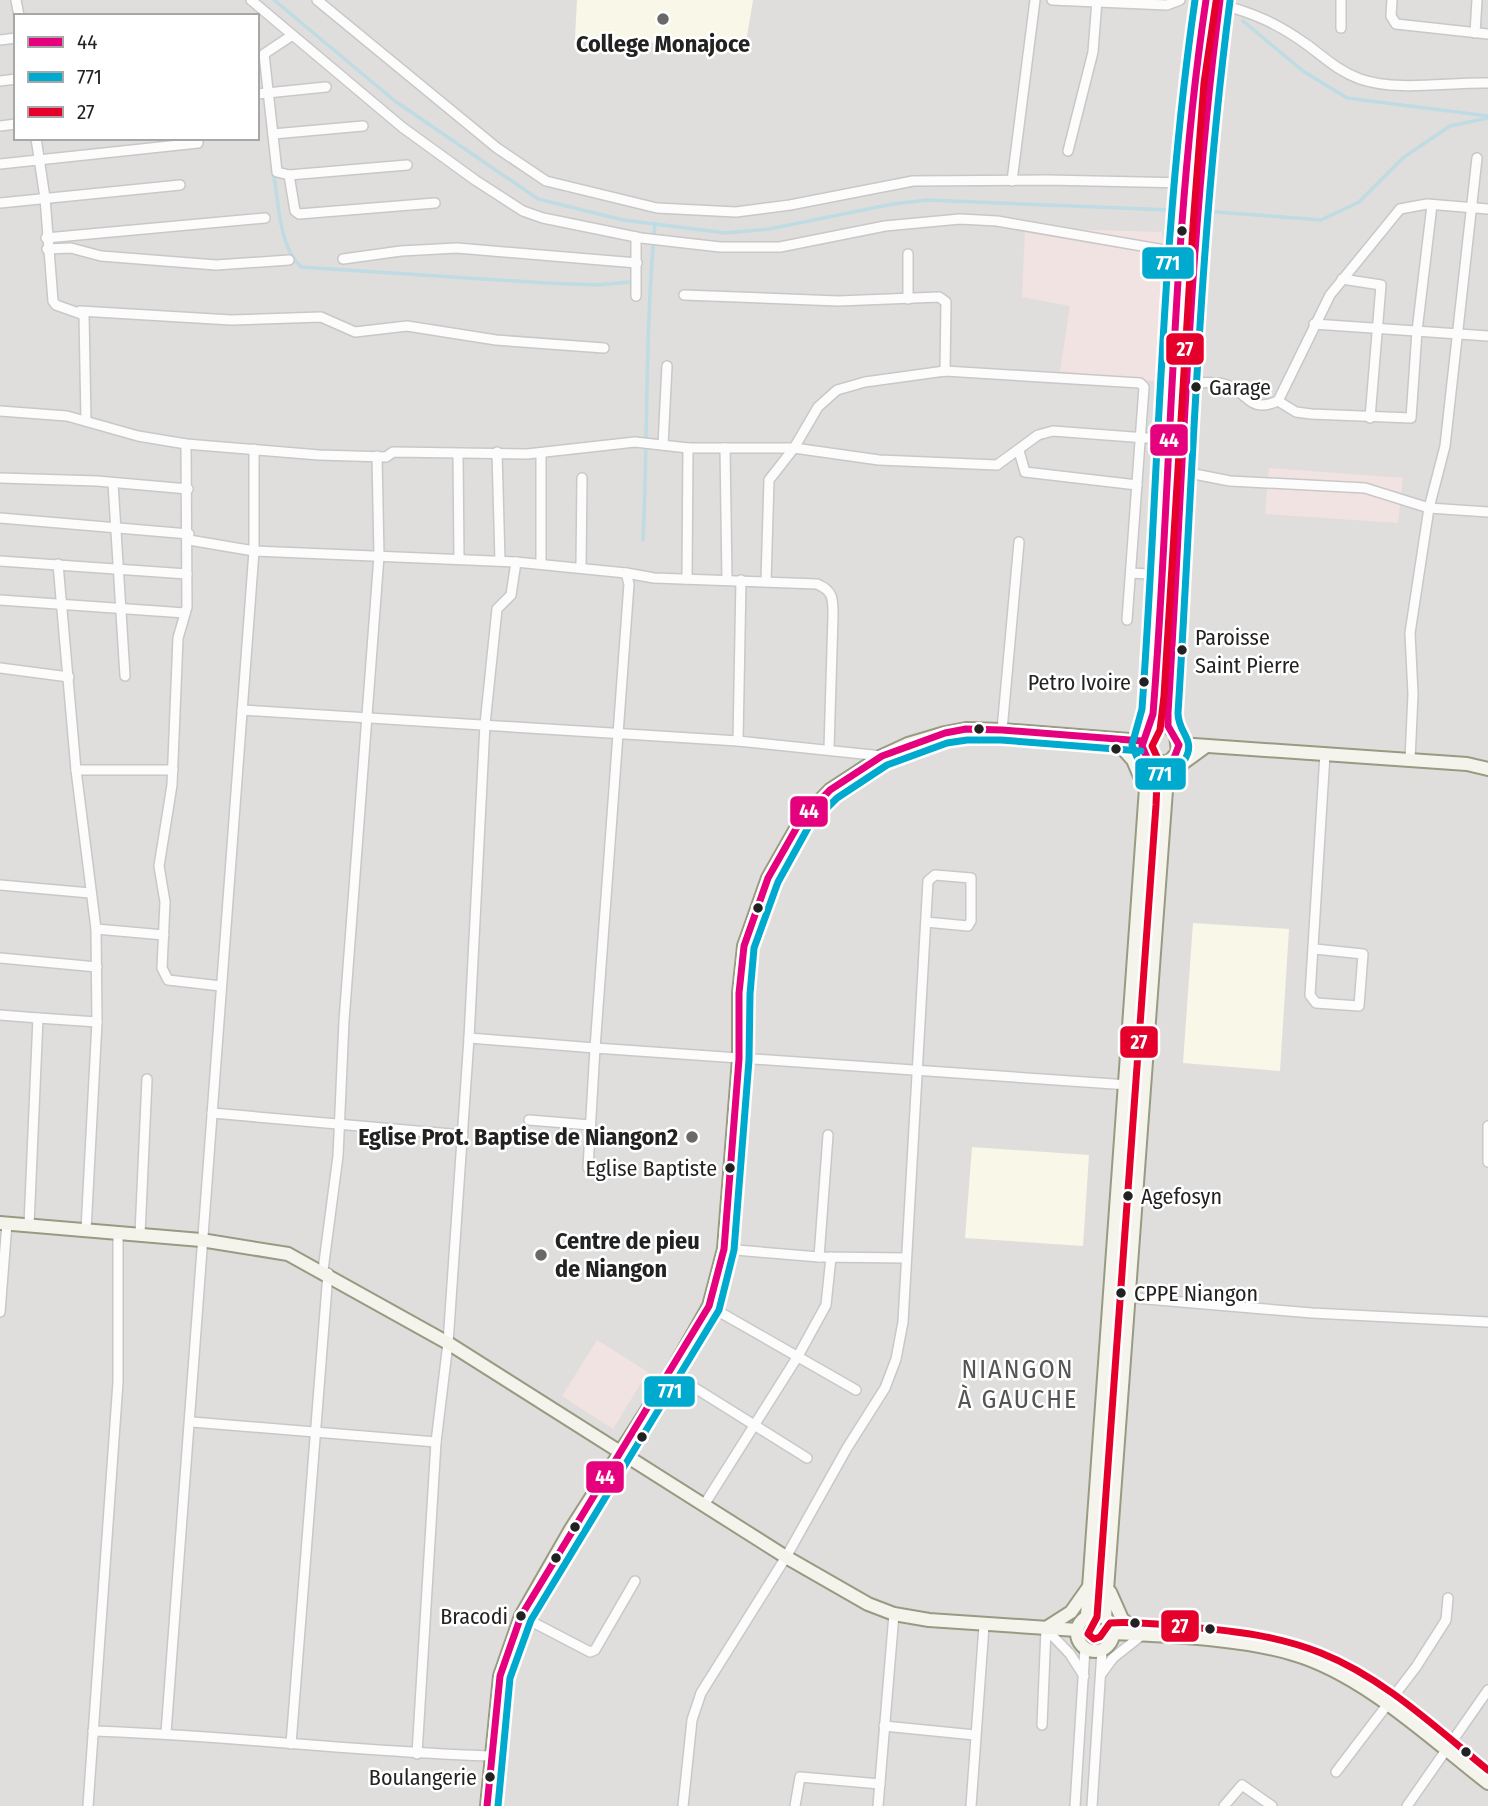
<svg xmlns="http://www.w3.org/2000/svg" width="1488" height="1806" font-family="'Fira Sans Condensed',sans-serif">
	<rect width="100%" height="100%" fill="#f0eeeb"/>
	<!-- residential -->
	<path fill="#dfdedc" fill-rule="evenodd" d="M0 0H1488V1806H0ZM16 16H257V138H16Z"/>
	<!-- commercial -->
	<g fill="#f1e3e1">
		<path d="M1025 228 1162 232 1169 293 1162 382 1060 371 1070 306 1022 297Z"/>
		<path d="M1269 468 1403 478 1398 523 1265 514Z"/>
		<path d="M597 1340 648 1372 613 1429 562 1396Z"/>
	</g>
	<!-- education -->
	<g fill="#f8f7e8">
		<path d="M577 0H753L745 48 575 38Z"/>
		<path d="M1193 923 1289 929 1280 1071 1183 1063Z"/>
		<path d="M972 1147 1089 1155 1083 1246 965 1238Z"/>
	</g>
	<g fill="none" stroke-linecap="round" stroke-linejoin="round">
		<!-- stream -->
		<g stroke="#bfdbe3" stroke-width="3.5">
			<path d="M274 0 395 101 538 199 623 220 726 233 769 229 893 204 927 200 1195 211"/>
			<path d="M1243 21 1303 71 1347 98 1488 116"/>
			<path d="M273 171C279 201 278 245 301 267L546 283 597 285 630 282"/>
			<path d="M1203 211 1321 220 1359 202 1404 157 1450 126 1488 118"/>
			<path d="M643 540C648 434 645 329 655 224"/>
		</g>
		<!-- street casing -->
		<g stroke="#c9c8c7" stroke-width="12">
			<g id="street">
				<path d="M16 0 19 16"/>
				<path d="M251 0 402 127 475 180 523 211 543 218 641 238 720 247H780L885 226 960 219 997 221 1182 253"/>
				<path d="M317 0 497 148 546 181 657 208 736 212 790 205 913 181 1047 180 1187 183"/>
				<path d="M1052 0 1167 5 1180 0"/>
				<path d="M1341 0V28"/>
				<path d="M1392 0 1391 16 1396 24 1488 34"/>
				<path d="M1219 4C1253 13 1277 23 1306 44 1324 57 1338 71 1360 79 1399 92 1447 82 1488 83"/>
				<path d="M1475 33 1477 0"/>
				<path d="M291 36 264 54 277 172 289 175 407 165"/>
				<path d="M0 40 16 38"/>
				<path d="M0 81 16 79"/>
				<path d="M257 94 326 87"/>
				<path d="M0 126 16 124"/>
				<path d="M273 134 363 126"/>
				<path d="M36 138 45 198 53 301 56 305 84 315 86 421"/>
				<path d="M1068 151 1093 52 1097 0"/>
				<path d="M0 164 198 143"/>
				<path d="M289 175 295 211 299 214 435 203"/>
				<path d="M1012 181 1035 0"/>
				<path d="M0 203 180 185"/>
				<path d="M46 238 265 218"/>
				<path d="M47 249 71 248 101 256 216 265 289 260"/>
				<path d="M908 254V299"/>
				<path d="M343 259 401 251 457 248 637 263"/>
				<path d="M1342 279 1381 285 1370 418"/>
				<path d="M684 295 838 301 939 297 946 302 945 371"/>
				<path d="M636 296V237"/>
				<path d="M80 311 231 320 321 317 355 332 407 326 496 340 604 348"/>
				<path d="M1314 324 1488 336"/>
				<path d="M1190 383C1201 383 1213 381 1224 384 1250 392 1247 414 1278 401L1330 295 1400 209 1427 204 1488 209"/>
				<path d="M1278 401 1296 412 1311 414 1411 418 1417 331 1432 205"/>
				<path d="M0 411 67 416 138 436 186 444 319 455 386 457 393 452 527 454 635 442 688 448H794L879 460 997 465 1038 435 1053 431 1186 441"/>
				<path d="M186 444 187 607 178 638 172 785 159 866 165 902 162 968 168 980 221 986"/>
				<path d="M663 445 667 366"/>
				<path d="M725 448 727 580"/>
				<path d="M1019 451 1025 472 1137 485"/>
				<path d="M497 452 500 561"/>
				<path d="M458 454 459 559"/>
				<path d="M541 454V564"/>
				<path d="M1184 472 1230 481 1365 488 1429 508 1488 512"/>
				<path d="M0 478 97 481 188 489"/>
				<path d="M113 483 125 676"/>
				<path d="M0 518 189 534"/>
				<path d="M189 540 254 551 516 562 626 573 629 584 595 1048 469 1038"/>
				<path d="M0 561 187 574"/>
				<path d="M58 564 76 770 96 929 97 1022 86 1230"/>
				<path d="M581 567 582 478"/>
				<path d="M626 573 654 578 817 584C834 591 833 600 833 616L829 748"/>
				<path d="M1132 573 1162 575"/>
				<path d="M687 579 688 448"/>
				<path d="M766 581 769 480 794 448 818 407 837 390 865 382 945 371 1140 383 1144 387 1127 620"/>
				<path d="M0 600 185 613"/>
				<path d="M0 668 69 677"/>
				<path d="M242 710 738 741 882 756"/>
				<path d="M1002 730 1019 542"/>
				<path d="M738 741 741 580"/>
				<path d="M1410 760 1413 694 1410 633 1429 508 1445 446 1477 158"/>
				<path d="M76 770H173"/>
				<path d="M0 885 90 893"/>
				<path d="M96 929 164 935"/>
				<path d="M1315 949 1363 954 1359 1006 1316 1003 1310 995 1325 754"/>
				<path d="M0 958 97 967"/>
				<path d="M0 1015 38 1018 29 1225"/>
				<path d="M38 1018 97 1022"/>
				<path d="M212 1113 463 1135"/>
				<path d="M529 1120 590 1125"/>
				<path d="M1488 1126V1162"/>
				<path d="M588 1168 595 1048 1143 1086"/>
				<path d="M140 1234 147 1079"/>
				<path d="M724 1249 819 1257 906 1258"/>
				<path d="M819 1257 828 1135"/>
				<path d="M323 1270 338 1156 344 1021 379 556 377 456"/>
				<path d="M1111 1296 1312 1313 1488 1322"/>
				<path d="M709 1306 856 1390"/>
				<path d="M0 1312 7 1223"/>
				<path d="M671 1373 807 1458"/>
				<path d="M192 1422 436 1442"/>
				<path d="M704 1505 798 1356 826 1305 831 1257"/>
				<path d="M521 1616 590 1652 595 1650 635 1581"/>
				<path d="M1046 1629 1070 1654 1084 1676"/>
				<path d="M1102 1673 1113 1658 1142 1635"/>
				<path d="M1042 1725 1046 1629"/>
				<path d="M884 1726 975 1735"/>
				<path d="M93 1731C226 1735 358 1752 491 1756"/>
				<path d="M166 1733 254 551V449"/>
				<path d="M291 1744 328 1273"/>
				<path d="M417 1754 436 1442 448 1343 469 1038 485 724 497 609 511 595 516 562"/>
				<path d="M1336 1772 1416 1667 1446 1620 1448 1598"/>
				<path d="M88 1806 118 1382V1233"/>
				<path d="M683 1806 692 1720 701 1693 786 1557 847 1448 885 1388 896 1359 903 1322 928 881 935 875 971 878V921L968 926 926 922"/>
				<path d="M795 1806 800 1777 880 1784"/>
				<path d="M878 1806 894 1614"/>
				<path d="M971 1806 984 1626"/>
				<path d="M1075 1806 1085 1648"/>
				<path d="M1092 1806 1102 1650"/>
				<path d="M1224 1806 1242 1785 1272 1806"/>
				<path d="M1407 1806 1488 1690"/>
			</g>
		</g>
		<!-- secondary casing -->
		<g stroke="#999a82" stroke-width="16">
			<g id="secondary">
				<path d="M1168 726 1200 199 1208 91 1220 0"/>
				<path d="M1150 728 1168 726 1176 734 1178 752 1168 763 1148 760C1135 744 1147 739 1151 724 1153 715 1153 705 1154 695L1183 225 1194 82 1206 0"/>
				<path d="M1115 740 1133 760 1144 786"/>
				<path d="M1180 744 1467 764 1488 769"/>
				<path d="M1166 785 1183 763 1205 747"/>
				<path d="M0 1223 201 1240 288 1254 448 1343 786 1557 868 1604 894 1614 929 1620 1077 1630"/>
				<path d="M1110 1592 1122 1619 1140 1633"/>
				<circle cx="1095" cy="1633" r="18"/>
				<path d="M1087 1616 1148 760"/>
				<path d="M1105 1617 1168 763"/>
				<path d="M1046 1628 1071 1612 1088 1588"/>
				<path d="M1113 1633C1170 1636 1239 1638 1293 1654 1363 1674 1431 1739 1488 1783"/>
				<path d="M487 1806 500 1676 521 1616 571 1529 671 1373 709 1306 724 1249 739 1059V993L744 946 768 878 801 820 830 790 882 756 908 744 945 733 966 729 1002 730 1142 741"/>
			</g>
		</g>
		<!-- street -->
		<use href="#street" stroke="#fdfcfc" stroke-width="9"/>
		<!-- secondary -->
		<use href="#secondary" stroke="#f4f4ed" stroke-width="12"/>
		<!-- bus-1 casing -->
		<g stroke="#fff" stroke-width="12">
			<g id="bus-1">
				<path d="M1206 0C1171 236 1172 476 1153 714L1142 746 1148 760 1161 764 1174 758 1179 745 1168 726V713C1183 476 1189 236 1220 0"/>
				<path d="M487 1806 500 1676 521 1616 709 1306 724 1249 739 1059V993L744 946 768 878 801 820 830 790 882 756 945 733 966 729 1002 730 1142 741"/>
			</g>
		</g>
		<!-- bus-2 casing -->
		<g stroke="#fff" stroke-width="12">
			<g id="bus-2">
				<path d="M1195 0C1161 234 1159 473 1142 709L1132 745 1141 767 1160 774 1181 766C1200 739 1178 736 1178 713 1193 476 1199 237 1230 1"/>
				<path d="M498 1806 510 1678 531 1620 719 1310 734 1250 749 1060 750 994 754 948 778 882 809 826 837 798 887 765 947 743 967 740H1001L1141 751"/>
			</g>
		</g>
		<!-- bus-3 casing -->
		<g stroke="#fff" stroke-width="12">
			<path id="bus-3" d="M1216 2 1204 83 1193 226 1164 696 1160 730 1152 746 1158 759 1156 805 1097 1617 1088 1634 1094 1639 1100 1637 1110 1623C1135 1621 1164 1625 1190 1627 1235 1631 1279 1636 1321 1653 1384 1678 1436 1728 1488 1770"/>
		</g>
		<!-- bus-1 -->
		<use href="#bus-1" stroke="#e5007d" stroke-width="7"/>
		<!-- bus-2 -->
		<use href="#bus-2" stroke="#00a9ce" stroke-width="7"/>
		<!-- bus-3 -->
		<use href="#bus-3" stroke="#e4002b" stroke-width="7"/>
	</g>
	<!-- markers -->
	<g fill="#6a6968" stroke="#fff" stroke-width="2.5">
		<circle cx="663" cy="19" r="7"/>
		<circle cx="692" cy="1137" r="7"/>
		<circle cx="541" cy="1255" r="7"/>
	</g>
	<g fill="#222" stroke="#fff" stroke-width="2.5">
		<circle cx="1182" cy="231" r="6"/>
		<circle cx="1196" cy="387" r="6"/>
		<circle cx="1182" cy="650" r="6"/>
		<circle cx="1144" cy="682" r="6"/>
		<circle cx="979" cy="729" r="6"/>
		<circle cx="1116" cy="749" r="6"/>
		<circle cx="758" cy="908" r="6"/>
		<circle cx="730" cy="1168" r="6"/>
		<circle cx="1128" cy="1196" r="6"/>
		<circle cx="1121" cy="1293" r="6"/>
		<circle cx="642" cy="1437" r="6"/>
		<circle cx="575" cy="1527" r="6"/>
		<circle cx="556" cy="1558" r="6"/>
		<circle cx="521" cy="1616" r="6"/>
		<circle cx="1135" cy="1623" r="6"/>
		<circle cx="1210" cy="1629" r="6"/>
		<circle cx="1466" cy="1752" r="6"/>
		<circle cx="490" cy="1777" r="6"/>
	</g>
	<g text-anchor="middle" stroke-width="5" stroke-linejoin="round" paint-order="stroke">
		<!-- bus labels -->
		<g font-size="22" fill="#222" stroke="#fff" text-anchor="start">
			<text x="1209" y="395">Garage</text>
			<text x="1195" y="645">Paroisse<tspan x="1195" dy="28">Saint Pierre</tspan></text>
			<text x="1131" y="690" text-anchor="end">Petro Ivoire</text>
			<text x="717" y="1176" text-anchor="end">Eglise Baptiste</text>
			<text x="1141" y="1204">Agefosyn</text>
			<text x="1134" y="1301">CPPE Niangon</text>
			<text x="508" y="1624" text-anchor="end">Bracodi</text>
			<text x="477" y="1785" text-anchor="end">Boulangerie</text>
		</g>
		<!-- poi labels -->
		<g font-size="24" font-weight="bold" fill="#222" stroke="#fff">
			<text x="663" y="52">College Monajoce</text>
			<text x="678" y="1145" text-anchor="end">Eglise Prot. Baptise de Niangon2</text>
			<text x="555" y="1249" text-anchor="start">Centre de pieu<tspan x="555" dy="28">de Niangon</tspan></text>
		</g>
		<!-- neighbourhood labels -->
		<g font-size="26" letter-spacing="2" fill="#555" stroke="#fff">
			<text x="1018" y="1378">NIANGON<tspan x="1018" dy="30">À GAUCHE</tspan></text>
		</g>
	</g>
	<g stroke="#fff" stroke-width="2.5">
		<rect x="1141" y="246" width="54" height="34" rx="7" fill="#00a9ce"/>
		<rect x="1165" y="332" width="40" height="34" rx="7" fill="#e4002b"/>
		<rect x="1149" y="423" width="40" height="34" rx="7" fill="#e5007d"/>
		<rect x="1134" y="757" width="53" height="34" rx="7" fill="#00a9ce"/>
		<rect x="789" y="795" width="40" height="33" rx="7" fill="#e5007d"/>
		<rect x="1119" y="1025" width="40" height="34" rx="7" fill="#e4002b"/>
		<rect x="643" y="1375" width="53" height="33" rx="7" fill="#00a9ce"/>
		<rect x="585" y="1460" width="40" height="34" rx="7" fill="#e5007d"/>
		<rect x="1160" y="1609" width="40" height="34" rx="7" fill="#e4002b"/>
	</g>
	<g font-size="19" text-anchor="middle" font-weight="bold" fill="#fff">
		<text x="1168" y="270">771</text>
		<text x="1185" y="356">27</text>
		<text x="1169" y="447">44</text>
		<text x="1160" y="781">771</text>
		<text x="809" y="818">44</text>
		<text x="1139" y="1049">27</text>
		<text x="670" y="1398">771</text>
		<text x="605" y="1484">44</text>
		<text x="1180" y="1633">27</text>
	</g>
	<!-- legend -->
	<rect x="14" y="14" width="245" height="126" fill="#ffffff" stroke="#a7a7a7" stroke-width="2"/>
	<rect x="28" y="37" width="35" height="10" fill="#e5007d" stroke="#a7a7a7" stroke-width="2"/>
	<text x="77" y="49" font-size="21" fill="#222222">44</text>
	<rect x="28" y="72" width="35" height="10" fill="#00a9ce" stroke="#a7a7a7" stroke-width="2"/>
	<text x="77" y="84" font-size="21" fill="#222222">771</text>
	<rect x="28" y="107" width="35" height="10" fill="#e4002b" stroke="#a7a7a7" stroke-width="2"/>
	<text x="77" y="119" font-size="21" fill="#222222">27</text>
</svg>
